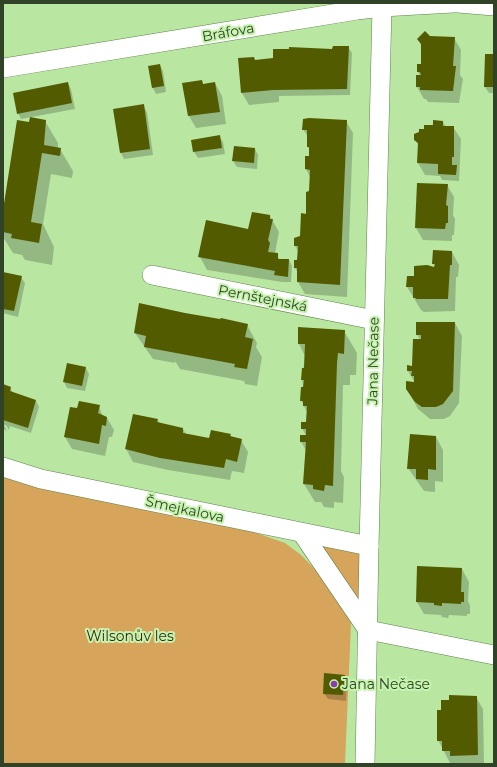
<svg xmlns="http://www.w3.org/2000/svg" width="497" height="767" font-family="Montserrat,sans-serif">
	<rect width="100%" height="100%" fill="#b9e7a2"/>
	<!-- green -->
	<g fill="#d6a45b">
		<path d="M3 477 253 532 285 543 301 555 328 583 351 623 345 764H3Z"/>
		<path d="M312 540 362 552 360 608Z"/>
	</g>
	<!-- shadow -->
	<g fill="#0003">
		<path d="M429 37 454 38 461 50 460 75 463 79 459 103 428 102 426 99H424L417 87 420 76 418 72 422 65V47L418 39Z"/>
		<path d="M348 47 352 53 350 95 279 96V102L249 105 242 93 239 59 274 61V50L298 48H307L308 50H333Z"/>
		<path d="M494 55V93H489L485 87Z"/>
		<path d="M160 65 163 71 166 92 156 94 153 88Z"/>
		<path d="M68 83 71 89 75 109 21 119 18 113Z"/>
		<path d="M215 83 222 96 226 124 196 128 189 116 203 85Z"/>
		<path d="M143 106 147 112 153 155 124 159 121 153 114 110Z"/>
		<path d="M45 121 58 143V148L60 149 73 171 72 178 51 174 43 224 54 247 52 265 25 260 22 255 13 253 3 237V215L30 123Z"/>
		<path d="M346 121 353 133 347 297 305 294 298 282V273L295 268 298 261V251L295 246 301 236 310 192V177L306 169 310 151 308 147V137L303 129Z"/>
		<path d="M443 122 446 127H453L461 139 459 181 442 180 440 176 425 175 418 163 419 147 415 139 425 130Z"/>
		<path d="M219 136 223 142 225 154 198 158 194 152Z"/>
		<path d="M255 149 258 155 257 169 237 167 233 161Z"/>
		<path d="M418 184 447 185 454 197 453 215 455 219 454 235H452V241L423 240 416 228Z"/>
		<path d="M270 216 279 232 275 253 280 260H289L292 266 291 282H282L207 270 200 257 249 230Z"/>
		<path d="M452 252 459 265 458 277H456L455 311 424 312 421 310 407 287 415 277 436 268 433 264Z"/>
		<path d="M3 273 21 277 25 283 18 317 3 313Z"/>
		<path d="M176 312 247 325 257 343 256 347 262 357 257 386 245 384 244 381 180 369 175 361V363L153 359 135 333Z"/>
		<path d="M455 323 462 336 459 403 450 416 444 419H430L418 409 407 389 415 383 408 371 413 367 420 340 417 334Z"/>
		<path d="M344 331 357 353 356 375H350V385H343L341 471 344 477 343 503 334 502V508L324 507 321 502H315L304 484 306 450 301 442 306 436 302 428 307 423V412L301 400 304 388 302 380 305 356 299 344Z"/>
		<path d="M86 368 89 374 85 391 67 388 64 382Z"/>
		<path d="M3 385 10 388 13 393 36 401 39 407 31 433 10 426 9 430 6 425H4L7 431 3 429Z"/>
		<path d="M99 406 102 415 107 418 114 430 112 437H109L105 456 72 449 65 437 79 410Z"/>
		<path d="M158 420 160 424 183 429 186 434 210 440 230 435 232 438 241 440 248 452 244 473 232 471 230 480 168 470 133 462 126 449Z"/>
		<path d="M436 437 443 450V482L435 481V492L424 491 408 468Z"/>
		<path d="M462 569 469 582 468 601 470 605V614H467V616L449 615 448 618 442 617 441 615 424 614 417 602Z"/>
		<path d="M344 676 347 682 346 701 328 699 324 693Z"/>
		<path d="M476 697 483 709 484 764 450 763 438 740Z"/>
	</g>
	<!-- building -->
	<g fill="#535b00">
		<path d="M425 31 430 36 455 37 453 66H456L453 91 420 90V87H416V75H421L420 72H417V64H421V44L417 39Z"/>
		<path d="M333 46H349L347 89 273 90 241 93 238 58 254 57 255 60 273 58V49H289V47L332 49Z"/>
		<path d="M485 54H494V87H484Z"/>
		<path d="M160 64 164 86 152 88 148 66Z"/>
		<path d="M202 80 203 84 215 82 220 112 188 116 182 83Z"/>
		<path d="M68 82 72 103 17 114 13 93Z"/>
		<path d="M144 104 150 149 120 153 113 109Z"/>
		<path d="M30 117 46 120 44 145 61 148 60 156 42 153 31 222 42 224 39 243 11 238 12 234 3 232V210L17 120 29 122Z"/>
		<path d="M309 118 347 120 340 285 297 282V268H294V260H297L298 246H294V238L300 236 301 213 306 214V192L309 191 310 170 305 169V156H309V147H307V130H302L303 119Z"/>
		<path d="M433 120 443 121V126H454V157H452V165H457L456 175 438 174V164L417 163 418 143 414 140V134L419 132V129H424V125H433Z"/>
		<path d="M220 135 222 148 193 152 191 140Z"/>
		<path d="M234 146 255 148 254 163 232 161Z"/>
		<path d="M417 183 448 184 446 205 448 206V223H446L445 229 415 228Z"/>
		<path d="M252 212 270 215V219H273L268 240 270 243 268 252 278 253V259H289L288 277 274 275 275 271 198 257 206 220 248 229Z"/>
		<path d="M433 250 452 251V265H450L448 299H416V298H413V287H406L407 276H414V266L427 265 434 267 435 264H432Z"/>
		<path d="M3 272 22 276 14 311 3 309Z"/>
		<path d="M139 303 185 313 220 319 221 318 248 324 245 337 253 339 247 369 234 367 235 364 144 347 146 336 134 333Z"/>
		<path d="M416 322H455L453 391 443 404 436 407H422L415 402 406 389V381L414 382V376H411L412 371H407V365L412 366 413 339H421V335H416Z"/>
		<path d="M298 327 345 330 344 354 338 353 337 363 333 486 325 485 324 491 313 489V485L303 484 306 442H300V435H306V429H301V422H306L307 406H303V401H300L301 387H303L304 380H301L302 368H304L305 344H298Z"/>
		<path d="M67 363 86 367 82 386 63 382Z"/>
		<path d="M3 384 11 387 10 391 36 400 28 428 3 420Z"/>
		<path d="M79 401 100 405 98 413 107 417 106 426 102 425 99 444 64 437 70 407 77 408Z"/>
		<path d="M133 414 158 419 157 422 183 428V433L209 438 211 430 231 434 230 436 242 439 237 462 226 459 224 468 160 458 125 449Z"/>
		<path d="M410 434 436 436V470L428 469V480L416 479V469H407Z"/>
		<path d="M417 566 462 568 461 592H464V602H461V604L442 603V606L434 605V603L416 602Z"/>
		<path d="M324 673 345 675 343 695 323 694Z"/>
		<path d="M449 695 477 696 478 755 450 756V751H442V741H437V710H441V700H449Z"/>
	</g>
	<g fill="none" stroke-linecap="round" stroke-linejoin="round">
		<!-- street casing -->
		<g stroke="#5c8545" stroke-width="20">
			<g id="street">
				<path d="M458 3 494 6"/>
				<path d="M3 68 357 10 382 7 453 3"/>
				<path d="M152 275 374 320"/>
				<path d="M3 467 41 479 369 546"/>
				<path d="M302 533 368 630"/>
				<path d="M368 630 494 655"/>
				<path d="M365 764 369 546 382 7"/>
			</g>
		</g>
		<!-- street -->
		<use href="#street" stroke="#fff" stroke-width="19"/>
	</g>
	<!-- markers -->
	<circle fill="#8c3bab" stroke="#c6f4af" stroke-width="1.5" cx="334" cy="684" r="4"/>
	<g text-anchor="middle" stroke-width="4" stroke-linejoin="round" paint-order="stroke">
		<!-- street labels -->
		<g font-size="14" fill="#314327" stroke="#c6f4af">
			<text transform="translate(228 32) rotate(-10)" y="5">Bráfova</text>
			<text transform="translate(263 298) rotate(11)" y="5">Pernštejnská</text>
			<text transform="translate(373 361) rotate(-89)" y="5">Jana Nečase</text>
			<text transform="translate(185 509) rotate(12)" y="5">Šmejkalova</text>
		</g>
		<!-- park labels -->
		<g font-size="14" fill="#352917" stroke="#c6f4af">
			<text x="130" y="641">Wilsonův les</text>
		</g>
		<!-- poi labels -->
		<g font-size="14" fill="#314327" stroke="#c6f4af" text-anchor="start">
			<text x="342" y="689">Jana Nečase</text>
		</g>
	</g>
	<!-- border -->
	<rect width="497" height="767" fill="none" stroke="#314327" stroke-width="8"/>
</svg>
